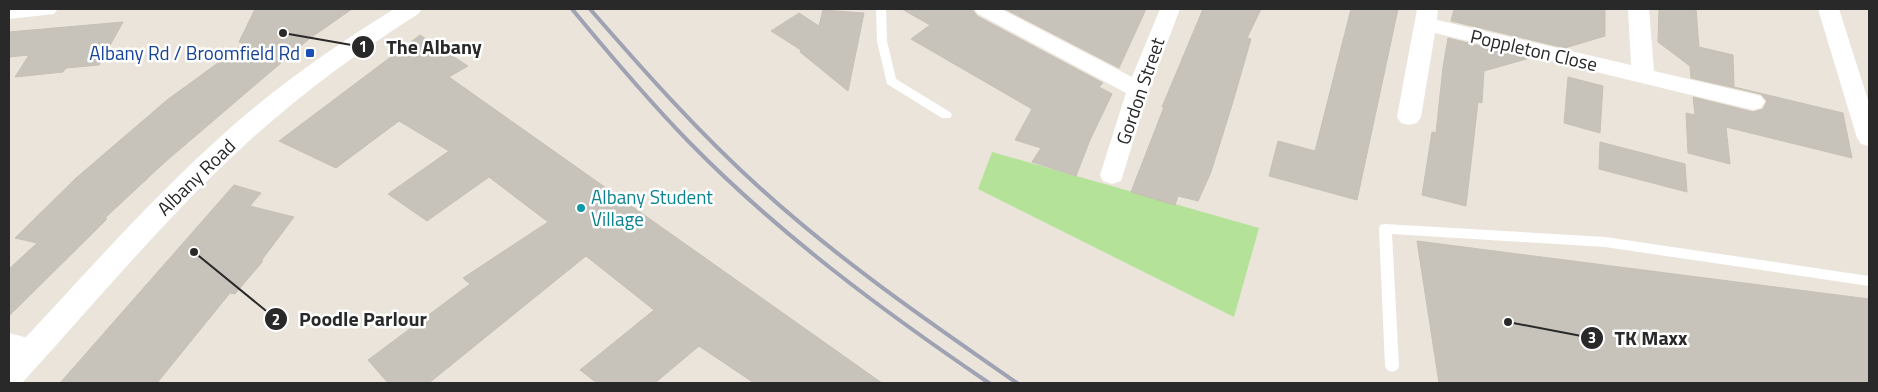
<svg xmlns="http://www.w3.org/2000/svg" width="1878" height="392" font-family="'Titillium Web',sans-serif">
	<rect width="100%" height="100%" fill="#ebe4db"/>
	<!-- green -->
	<path fill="#b4e298" d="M992 152 1259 228 1234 317 978 189Z"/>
	<!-- building -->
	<g fill="#c7c2ba" stroke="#c7c0b5">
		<path d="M255 9H352L309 39 165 162 105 218 107 219 9 316V269L37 243 15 238 76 178 167 100 244 44 239 42Z"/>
		<path d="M902 9H972L977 16 1103 83 1099 87 1112 94 1090 140 1076 176 1032 162 1041 148 1015 140 1032 109 911 39 930 25Z"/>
		<path d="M1005 9H1146L1119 68Z"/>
		<path d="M1203 9H1261L1247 38 1251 39 1232 105 1211 172 1198 201 1178 196 1175 205 1131 192 1164 107H1162Z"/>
		<path d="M1351 9H1398L1357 200 1269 176 1278 141 1315 151Z"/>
		<path d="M1454 9H1605V36L1565 48 1451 21Z"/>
		<path d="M1659 9H1696L1699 47 1733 55 1734 87 1843 113 1852 158 1726 127 1730 164 1688 153 1686 113 1695 115 1693 97 1753 112 1763 109 1767 101 1761 94 1691 78 1690 66 1658 42Z"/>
		<path d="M823 10 864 13 848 91 800 52 801 50 771 31 799 13 819 26Z"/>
		<path d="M123 22 99 65 66 68 63 72 15 77 29 55 9 57V32Z"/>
		<path d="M420 35 468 66 449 77 882 383H754L699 346 655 383H597L580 370 654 310 586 256 429 383H388L368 360 470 284 463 278 548 222 489 177 427 221 388 194 449 151 399 121 336 168 279 141Z"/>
		<path d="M1448 38 1530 58 1484 71 1482 103 1478 102 1466 206 1422 195 1432 132 1436 133 1443 67Z"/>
		<path d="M1568 77 1603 86 1600 133 1564 123Z"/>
		<path d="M1600 142 1685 164 1687 192 1599 169Z"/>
		<path d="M234 185 261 193 250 206 294 217 261 261H263L235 294 230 293 157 383H60Z"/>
		<path d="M1417 241 1869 299V383H1439Z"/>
	</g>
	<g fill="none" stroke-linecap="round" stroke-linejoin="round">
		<!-- service -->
		<g fill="#fff" fill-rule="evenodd">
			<path d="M876 9H886L887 41 896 79 950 112 952 115 950 118H942L887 84 877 41Z"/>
			<path d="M1385 224 1605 237 1869 276V286L1605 247 1392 234 1399 366 1397 370 1392 372 1387 370 1385 366 1379 229 1380 225Z"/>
		</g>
		<!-- minor -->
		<g fill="#fff" fill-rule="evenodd">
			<path d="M9 9H58L54 14 9 19Z"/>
			<path d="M974 9H1001L1132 77 1160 9H1180L1149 90 1121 181 1112 184 1103 181 1100 175 1126 93 978 14Z"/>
			<path d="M1417 9H1438L1437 20 1631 65 1628 9H1649L1654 71 1753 94 1761 96 1765 102 1761 108 1753 110 1435 33 1421 117 1417 123 1409 125 1401 123 1397 117Z"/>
			<path d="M1818 9H1839L1869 103V146L1861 144 1857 138Z"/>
			<path d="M9 333 43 342 47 350 43 358 33 362 9 357Z"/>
		</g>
		<!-- tertiary -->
		<path fill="#fff" fill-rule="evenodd" d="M394 9H422L418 14C358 52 301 94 248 142 167 216 96 302 22 383H9V355C81 279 150 199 229 129 280 84 336 45 394 9Z"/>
		<!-- rail -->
		<g stroke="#9ea2b3" stroke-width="4">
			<path d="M572 9C610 55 648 100 689 142 779 234 883 311 989 383"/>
			<path d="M590 9C644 71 699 133 760 188 839 260 929 322 1017 383"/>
		</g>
	</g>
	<!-- markers -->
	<rect fill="#1a4fb4" stroke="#fff" stroke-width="2" x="305" y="48" width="10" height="10" rx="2.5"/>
	<circle fill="#0f9aa8" stroke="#fff" stroke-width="2" cx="581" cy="208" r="5"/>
	<g text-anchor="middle" stroke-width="5" stroke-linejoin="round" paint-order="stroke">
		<!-- street labels -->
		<g font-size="19" fill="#292929" stroke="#fff">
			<text transform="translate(1534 50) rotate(13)" y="7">Poppleton Close</text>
			<text transform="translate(1140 91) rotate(-71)" y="7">Gordon Street</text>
			<text transform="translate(196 177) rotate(-44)" y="7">Albany Road</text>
		</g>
		<!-- transit labels -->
		<g font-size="19" fill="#164399" stroke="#fff" text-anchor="end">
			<text x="300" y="60">Albany Rd / Broomfield Rd</text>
		</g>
		<!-- culture labels -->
		<g font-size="19" fill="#0d838f" stroke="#fff" text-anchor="start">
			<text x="591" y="204">Albany Student<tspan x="591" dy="22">Village</tspan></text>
		</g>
	</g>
	<!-- callouts -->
	<path fill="none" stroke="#292929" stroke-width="2" d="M283 33L363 47M194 252L276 319M1508 322L1592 338"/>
	<g fill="#292929" stroke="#fff" stroke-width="2">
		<circle cx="283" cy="33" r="5"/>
		<circle cx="194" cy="252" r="5"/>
		<circle cx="1508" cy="322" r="5"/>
		<circle cx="363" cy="47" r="12"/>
		<circle cx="276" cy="319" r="12"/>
		<circle cx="1592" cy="338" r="12"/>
	</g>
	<g font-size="15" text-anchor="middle" font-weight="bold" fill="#fff">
		<text x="363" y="52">1</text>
		<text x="276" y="325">2</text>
		<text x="1592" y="343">3</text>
	</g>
	<g font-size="20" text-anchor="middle" font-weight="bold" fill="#292929" stroke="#fff" stroke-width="5" stroke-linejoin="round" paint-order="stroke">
		<text x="434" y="54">The Albany</text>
		<text x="363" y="326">Poodle Parlour</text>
		<text x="1651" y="345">TK Maxx</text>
	</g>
	<!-- border -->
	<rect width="1878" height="392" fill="none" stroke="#292929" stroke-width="20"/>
</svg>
